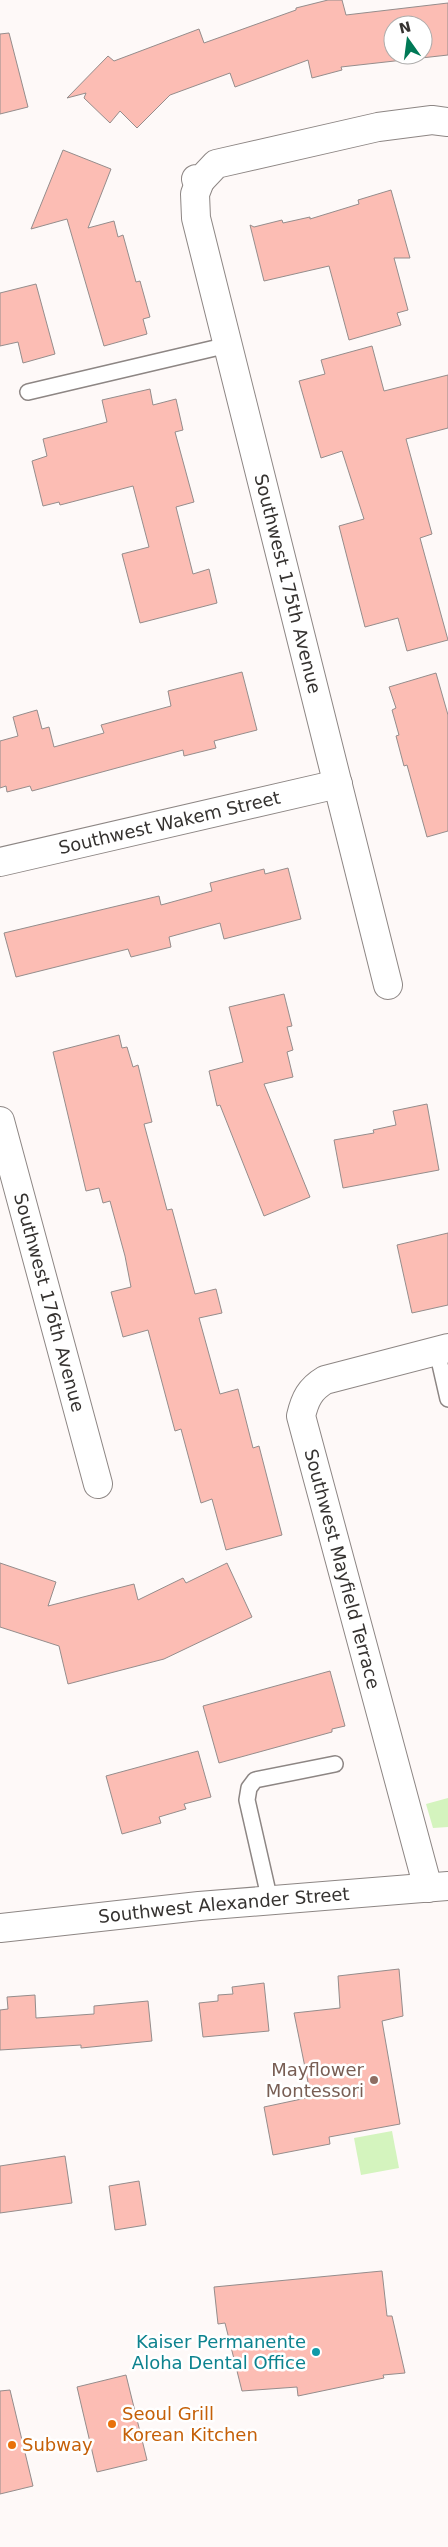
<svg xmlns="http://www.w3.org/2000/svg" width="448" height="2547" font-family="'DejaVu Sans',sans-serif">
	<rect width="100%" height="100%" fill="#fef9f8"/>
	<!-- green -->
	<g fill="#d4f4be">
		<path d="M448 1798V1827L433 1828 426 1804Z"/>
		<path d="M392 2131 399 2168 361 2175 354 2138Z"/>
	</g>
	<!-- building -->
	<g fill="#fcbdb4" stroke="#958d8c" fill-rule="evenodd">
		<path d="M328 0H342L346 15 448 3V55L341 67 342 70 312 78 308 60 235 87 230 73 170 95 137 128 120 111 110 123 84 98 86 93 67 98 108 56 114 61 199 29 204 43 296 10V8ZM393 25H423V55H393Z"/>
		<path d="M9 33 28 107 0 114V34Z"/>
		<path d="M63 150 111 169 88 228 114 221 118 237 123 235 136 282 140 281 150 317 143 319 147 334 104 346 67 219 31 229Z"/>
		<path d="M391 190 410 258H394L408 310 397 313 401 325 349 340 329 266 264 281 250 225 254 227 282 220 283 223 310 217V219L359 204 358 200Z"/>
		<path d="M36 284 55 354 23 363 18 342 0 346V293Z"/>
		<path d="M372 346 384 391 448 375V428L406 439 432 534 420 538 448 640 407 651 398 618 365 627 339 526 364 519 342 451 321 458 299 381 325 374 321 360Z"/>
		<path d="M150 389 153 405 176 399 183 430 175 432 194 502 176 507 193 574 209 569 217 603 140 623 122 554 149 547 133 486 60 505 59 502 43 506 32 461 47 456 43 439 107 422 102 400Z"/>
		<path d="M242 672 257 730 214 741 216 748 184 756 183 750 32 791 30 786 7 792 6 786 0 788V741L18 736 13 717 37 710 42 729 49 727 54 747 104 733 101 725 171 706 168 691Z"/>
		<path d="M436 673 448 715V831L427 837 407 765 404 766 396 736 399 735 392 710 396 708 389 687Z"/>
		<path d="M288 868 301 919 224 939 220 923 169 937 171 947 131 957 128 949 16 977 4 933 159 896 161 905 212 891 210 883 264 869 265 874Z"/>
		<path d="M284 994 292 1026 287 1027 293 1050 287 1052 293 1077 264 1084 310 1197 264 1216 220 1105 217 1106 209 1071 243 1062 229 1007Z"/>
		<path d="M119 1035 122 1048 127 1047 133 1067 138 1065 152 1122 144 1124 167 1210 172 1209 195 1294 216 1289 222 1313 199 1318 220 1394 238 1389 253 1448 259 1446 282 1535 226 1550 212 1499 201 1503 181 1429 175 1431 148 1330 123 1337 111 1292 131 1287 125 1256 110 1201 103 1203 99 1188 86 1191 53 1052Z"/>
		<path d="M427 1104 439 1170 343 1188 334 1140 374 1133 373 1130 396 1125 393 1111Z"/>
		<path d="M448 1233V1305L412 1313 397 1245Z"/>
		<path d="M0 1563 56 1582 48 1606 134 1584 138 1600 183 1578 186 1583 227 1563 252 1617 164 1659 68 1684 59 1646 0 1627Z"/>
		<path d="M330 1671 345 1726 332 1729V1732L219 1763 203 1706Z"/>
		<path d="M198 1751 211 1797 184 1804 186 1809 159 1817 161 1823 122 1834 106 1776Z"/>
		<path d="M399 1969 403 2016 382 2021 400 2124 329 2137 330 2144 273 2155 264 2107 311 2097 294 2013 340 2008 338 1976Z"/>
		<path d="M264 1983 269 2031 203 2037 199 2003 218 2001V1995L233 1994 232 1987Z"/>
		<path d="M35 1995 36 2018 94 2014V2006L148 2001 152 2041 81 2048V2045L0 2050V2010L8 2009 7 1997Z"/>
		<path d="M65 2156 72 2203 0 2213V2166Z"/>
		<path d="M139 2181 146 2225 115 2230 109 2186Z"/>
		<path d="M382 2271 387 2316H392L405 2373 383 2375 384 2378 298 2396 297 2387 242 2391 225 2323 218 2324 214 2287Z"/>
		<path d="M126 2375 147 2460 97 2472 77 2387Z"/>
		<path d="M10 2390 33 2486 0 2494V2391Z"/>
	</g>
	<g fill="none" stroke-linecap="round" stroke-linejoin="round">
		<!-- service casing -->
		<g stroke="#8d8684" stroke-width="18">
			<g id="service">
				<path d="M28 392 228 345"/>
				<path d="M437 1351 448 1399"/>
				<path d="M270 1901 247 1800 249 1788 255 1780 335 1764"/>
			</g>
		</g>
		<!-- minor casing -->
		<g stroke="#8d8684" stroke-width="30">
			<g id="minor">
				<path d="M196 179 200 181 216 164 378 127 432 120 448 122"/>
				<path id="s1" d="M200 181 195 194 196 218 388 985"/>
				<path id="s2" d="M0 862 338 784"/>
				<path id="s3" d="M0 1121 98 1484"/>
				<path d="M428 1888 301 1416C305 1399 310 1389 325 1380L448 1348"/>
				<path id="s4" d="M0 1928 199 1906 448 1886"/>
			</g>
		</g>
		<!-- service -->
		<use href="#service" stroke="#fff" stroke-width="15"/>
		<!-- minor -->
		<use href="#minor" stroke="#fff" stroke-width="28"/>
	</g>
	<!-- markers -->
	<circle fill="#8d6e63" stroke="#fff" stroke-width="2" cx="374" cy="2080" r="5"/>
	<circle fill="#0f9aa8" stroke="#fff" stroke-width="2" cx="316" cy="2352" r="5"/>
	<g fill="#e8710a" stroke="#fff" stroke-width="2">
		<circle cx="112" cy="2424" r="5"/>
		<circle cx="12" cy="2445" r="5"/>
	</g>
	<g text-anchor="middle" stroke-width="5" stroke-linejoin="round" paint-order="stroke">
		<!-- street labels -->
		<g font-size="18" fill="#353230" stroke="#fff">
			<text dy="6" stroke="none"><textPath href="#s1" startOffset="415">Southwest 175th Avenue</textPath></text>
			<text dy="6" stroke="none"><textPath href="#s2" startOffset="174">Southwest Wakem Street</textPath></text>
			<text dy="6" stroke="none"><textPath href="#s3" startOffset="188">Southwest 176th Avenue</textPath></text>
			<text transform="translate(342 1569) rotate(75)" y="6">Southwest Mayfield Terrace</text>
			<text dy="6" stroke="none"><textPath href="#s4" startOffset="225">Southwest Alexander Street</textPath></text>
		</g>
		<!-- education labels -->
		<g font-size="18" fill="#785e54" stroke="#fff" text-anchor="end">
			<text x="364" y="2076">Mayflower<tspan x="364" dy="21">Montessori</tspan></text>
		</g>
		<!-- culture labels -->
		<g font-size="18" fill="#0d838f" stroke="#fff" text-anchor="end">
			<text x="306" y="2348">Kaiser Permanente<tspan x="306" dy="21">Aloha Dental Office</tspan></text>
		</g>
		<!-- food labels -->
		<g font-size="18" fill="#c56008" stroke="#fff" text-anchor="start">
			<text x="122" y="2420">Seoul Grill<tspan x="122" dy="21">Korean Kitchen</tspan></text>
			<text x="22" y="2451">Subway</text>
		</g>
	</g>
	<!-- north arrow -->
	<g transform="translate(408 40) rotate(346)"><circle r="24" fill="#ffffff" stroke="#aeadac"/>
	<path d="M0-4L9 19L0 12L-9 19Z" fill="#007956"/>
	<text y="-8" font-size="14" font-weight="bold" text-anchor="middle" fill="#353230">N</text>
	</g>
</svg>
